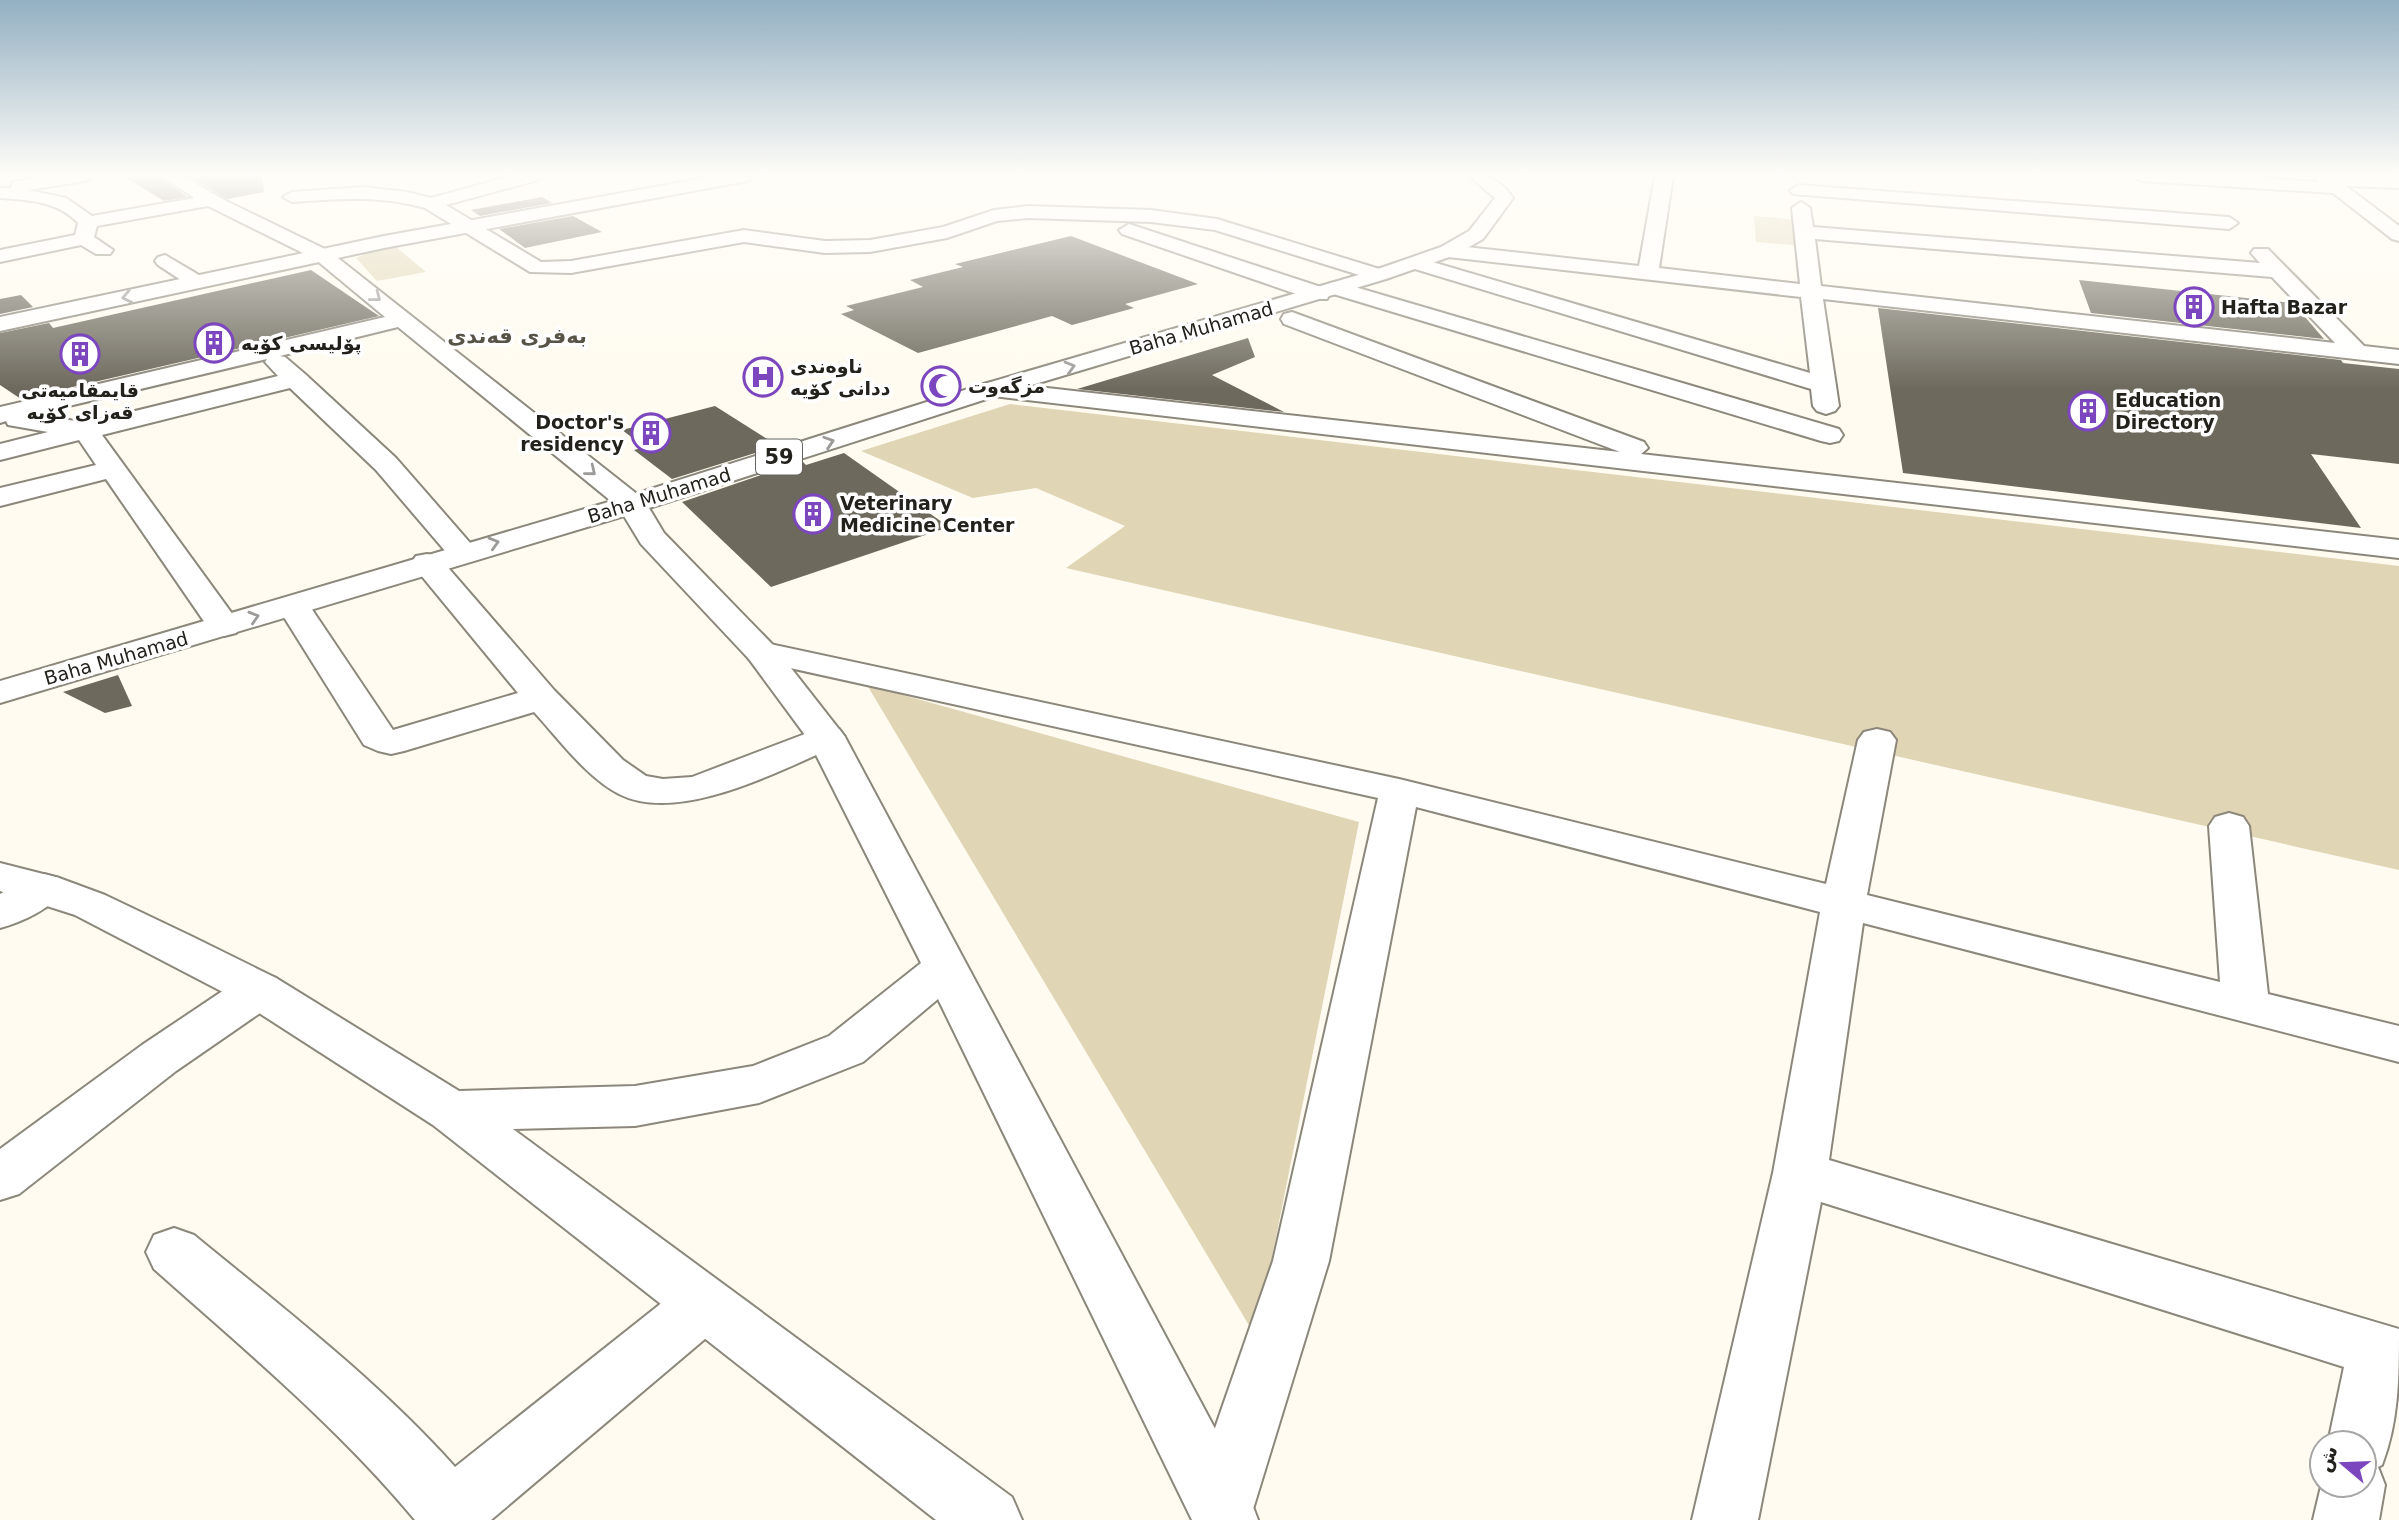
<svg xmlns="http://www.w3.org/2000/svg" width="2399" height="1520" font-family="'DejaVu Sans','Noto Naskh Arabic',sans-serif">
	<rect width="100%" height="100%" fill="#fffbf0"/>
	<!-- green -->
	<g fill="#e0d5b4">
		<path d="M1754 216 1798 220 1805 246 1756 242Z"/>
		<path d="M396 247 426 272 377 281 356 258 370 252Z"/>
		<path d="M1010 404 2399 566V870L1066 568 1125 526 1036 488 973 498 861 451Z"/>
		<path d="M867 685 1359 822 1256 1337Z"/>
	</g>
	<!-- building -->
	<g fill="#6d695d">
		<path d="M123 176H159L187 197 164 201Z"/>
		<path d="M189 176H262L264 192 227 199Z"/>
		<path d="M542 197 552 203 480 216 471 210Z"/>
		<path d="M573 216 602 232 525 248 499 229Z"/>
		<path d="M1071 236 1198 284 1125 304 1134 308 1072 325 1052 316 918 353 841 314 854 310 846 306 923 287 910 280 963 267 955 264Z"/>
		<path d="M311 270 379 316 21 399 0 385V333L49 323 53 328Z"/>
		<path d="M2079 280 2293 303 2324 339 2091 313Z"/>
		<path d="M21 295 33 307 0 314V299Z"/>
		<path d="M1878 308 2341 360 2343 363 2399 369V464L2311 454 2361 528 1903 473Z"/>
		<path d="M1248 338 1255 357 1212 375 1284 412 1077 389Z"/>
		<path d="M715 406 778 446 672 479 634 450 645 447 622 430Z"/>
		<path d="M844 453 949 527 771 587 682 502 802 461 806 465Z"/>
		<path d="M118 675 132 706 105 713 63 692Z"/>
	</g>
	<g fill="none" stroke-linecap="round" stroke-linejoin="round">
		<!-- minor casing -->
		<g stroke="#8c877b" stroke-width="4">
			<g id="minor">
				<path d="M48 176H93L85 181 28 190 66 198 92 216 194 198 162 176H183L226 201 329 251 642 498 647 504 642 510 632 513 622 510 398 327 280 356 285 357 305 374 396 458 478 552 474 559 463 561 452 559 376 470 290 388 102 435 241 626 236 633 224 636 212 633 106 479 0 506V488L96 465 79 440 0 460V444L48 432 8 425 6 421 0 423V407L385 317 315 259 208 206 97 226 94 237 113 250 110 254H96L81 245 0 262V250L75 235 78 223C58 201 28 200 0 198V188H11L12 182ZM267 359 265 362 278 376 86 423 35 414Z"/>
				<path d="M511 176H540L538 180 446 205 541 262 571 261 744 230 825 241 870 240 943 227 994 210 1028 206 1151 210 1217 219 1386 271 1389 275 1386 279H1372L1215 230 1151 222 1028 218 997 221 947 238 870 252 825 253 744 242 571 273 530 272 425 208C380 195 337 199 292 202L283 197 292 192 364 187 407 192 431 198Z"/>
				<path d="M1655 176H1673L1659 268 1800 284 1792 208 1801 202 1810 208 1813 227 2260 263 2251 253 2254 249H2268L2364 346 2399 350V364L1823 299 1839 406 1835 411 1826 414 1817 411 1813 406 1811 389 1415 269 1412 265 1415 261H1429L1810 373 1801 297 1448 257 1441 255 1438 251 1441 247 1448 245 1639 266ZM1815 239 2272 277 2335 343 1821 286Z"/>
				<path d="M2133 176H2232L2318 182 2314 176 2399 178V188L2346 186 2399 226V241L2392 239 2333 193 2141 181Z"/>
				<path d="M1799 185 2229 217 2238 223 2229 229 1793 194 1790 190Z"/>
				<path d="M1129 224 1327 289 1330 294 1327 299H1311L1122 234 1119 230Z"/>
				<path d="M165 255 204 278 208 282 204 286H190L158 265 155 261 158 257Z"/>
				<path d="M1338 282 1839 429 1843 435 1839 441 1830 443 1821 441 1330 293 1327 288 1330 283Z"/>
				<path d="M1292 312 1644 442 1648 448 1641 454 2399 540V558L993 396 984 394 981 389 984 384 993 382 1620 452 1284 324 1281 319 1284 314Z"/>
				<path d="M427 554 438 556 554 690 623 760 646 776 663 779 692 777 826 726 839 729 845 737 839 745C782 769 680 825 619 794 586 777 559 739 534 712L404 751 391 754 378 751 364 745 277 606 281 599 293 596 305 599 393 730 518 693 411 563 416 556Z"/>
				<path d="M761 642 1399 779 1826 884 1858 740 1864 732 1877 729 1890 732 1896 740 1867 895 2220 982 2209 826 2215 817 2229 813 2243 817 2249 826 2268 994 2399 1026V1062L1863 923 1829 1160 2399 1329C2399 1376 2399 1421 2382 1465L2378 1467 2385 1485 2379 1520H2313L2322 1482V1485H2364V1443H2328L2344 1367 1821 1202 1758 1520H1692L1773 1173 1820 912 1416 807 1329 1261 1254 1506 1248 1520H1194L1188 1506 1273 1261 1378 798 749 659 744 652 749 645Z"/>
				<path d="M44 874 59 878 66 888C53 908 22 922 0 928V894L29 878Z"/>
				<path d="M259 973 276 978 282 990 276 1002 176 1071 19 1194 0 1200V1149L142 1045 242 978Z"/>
				<path d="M174 1228 194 1235C283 1308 377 1380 455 1467L683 1286 704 1278 725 1286 733 1304 725 1322 491 1520H415C338 1427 244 1349 154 1269L146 1252 154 1235Z"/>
			</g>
		</g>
		<!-- major casing -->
		<g stroke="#8c877b" stroke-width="4">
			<g id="major">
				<path d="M716 176H755L747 181 384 248 0 331V317L384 236Z"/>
				<path d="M1469 176C1490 176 1501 180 1513 198L1483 239 1455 255 1386 279 1002 394 649 508 664 533 773 645 845 737 1244 1483 1258 1520H1192L938 999 863 1062 759 1103 635 1126 513 1129 1012 1497 1022 1520H936L433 1125 242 1002 75 915 0 891V863L59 878 105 895 193 937 276 978 459 1091 635 1086 753 1066 829 1036 921 963 808 739 749 659 641 544 624 516 0 703V681L622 498 984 384 1372 271 1441 247 1469 231 1495 198Z"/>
			</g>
		</g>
		<!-- minor -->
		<use href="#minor" fill="#fff" fill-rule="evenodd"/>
		<!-- major -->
		<use href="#major" fill="#fff" fill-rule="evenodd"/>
	</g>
	<!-- one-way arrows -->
	<defs><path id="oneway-chevron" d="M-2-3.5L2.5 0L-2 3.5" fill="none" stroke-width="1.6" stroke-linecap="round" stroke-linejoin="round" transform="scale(1.75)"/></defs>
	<g stroke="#9c9b99">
		<use href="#oneway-chevron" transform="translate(127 297) rotate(168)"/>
		<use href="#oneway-chevron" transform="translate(376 297) rotate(38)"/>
		<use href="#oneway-chevron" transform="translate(1070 367) rotate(-16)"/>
		<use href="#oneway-chevron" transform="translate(829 442) rotate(-18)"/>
		<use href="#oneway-chevron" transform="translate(591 471) rotate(39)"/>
		<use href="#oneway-chevron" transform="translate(494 543) rotate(-16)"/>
		<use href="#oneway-chevron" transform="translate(254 617) rotate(-17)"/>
	</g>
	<!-- sky -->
	<linearGradient id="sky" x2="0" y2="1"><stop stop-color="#93b0c2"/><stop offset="0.45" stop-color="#fffdf8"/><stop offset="1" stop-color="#fffdf8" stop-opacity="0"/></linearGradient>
	<rect width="2399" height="389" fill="url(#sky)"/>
	<!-- icons -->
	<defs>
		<g id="building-ring" transform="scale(2.0125)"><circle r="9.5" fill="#fff" stroke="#7c47be" stroke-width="1.5"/><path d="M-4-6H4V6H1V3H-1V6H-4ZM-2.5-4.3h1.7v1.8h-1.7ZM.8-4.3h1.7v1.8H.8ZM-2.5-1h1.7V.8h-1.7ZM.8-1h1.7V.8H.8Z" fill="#7c47be"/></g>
		<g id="hospital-ring" transform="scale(2.0125)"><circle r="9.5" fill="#fff" stroke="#7c47be" stroke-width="1.5"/><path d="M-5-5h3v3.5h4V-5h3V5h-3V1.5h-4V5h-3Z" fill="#7c47be"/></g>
		<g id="mosque-ring" transform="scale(2.0125)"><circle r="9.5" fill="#fff" stroke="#7c47be" stroke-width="1.5"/><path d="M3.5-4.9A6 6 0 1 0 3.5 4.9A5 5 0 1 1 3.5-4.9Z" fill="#7c47be"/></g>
	</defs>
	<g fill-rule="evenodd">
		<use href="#building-ring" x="2194" y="307"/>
		<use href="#building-ring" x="214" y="343"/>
		<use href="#building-ring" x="80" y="354"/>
		<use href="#hospital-ring" x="763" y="377"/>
		<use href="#mosque-ring" x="941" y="386"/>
		<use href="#building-ring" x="2088" y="411"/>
		<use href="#building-ring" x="651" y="433"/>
		<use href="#building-ring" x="813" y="514"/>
	</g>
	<g text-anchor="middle" stroke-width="7" stroke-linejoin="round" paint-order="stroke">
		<!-- far-poi labels -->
		<g font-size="19" font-weight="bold" fill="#23211c" stroke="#fff" text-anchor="start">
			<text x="2221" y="314">Hafta Bazar</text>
			<text x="241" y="350">پۆلیسی كۆیه‌</text>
			<text x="790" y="373">ناوەندی<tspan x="790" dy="22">ددانی کۆیە</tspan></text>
			<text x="968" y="393">مزگەوت</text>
			<text x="80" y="397" text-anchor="middle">قایمقامیه‌تی<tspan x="80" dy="22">قه‌زای كۆیه‌</tspan></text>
			<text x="2115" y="407">Education<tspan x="2115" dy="22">Directory</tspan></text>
			<text x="624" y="429" text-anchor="end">Doctor's<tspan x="624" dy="22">residency</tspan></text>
			<text x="840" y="510">Veterinary<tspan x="840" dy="22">Medicine Center</tspan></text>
		</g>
		<!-- far-street labels -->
		<g font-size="19" fill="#23211c" stroke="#fff">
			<text transform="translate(1201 328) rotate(-16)" y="7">Baha Muhamad</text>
			<text transform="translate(659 495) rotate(-17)" y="7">Baha Muhamad</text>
			<text transform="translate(116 658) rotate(-16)" y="7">Baha Muhamad</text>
		</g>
		<!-- far-neighbourhood labels -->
		<g font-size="21" font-weight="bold" fill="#575347" stroke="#fff">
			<text x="517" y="343">بەفری قەندی</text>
		</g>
		<!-- shield labels -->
		<rect fill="#fff" stroke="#656460" stroke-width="2" x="756" y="439.5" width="46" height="35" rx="5"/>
		<g font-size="21" font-weight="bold" fill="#23211c">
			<text x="779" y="464">59</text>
		</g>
	</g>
	<!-- north arrow -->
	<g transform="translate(2343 1464) rotate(289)"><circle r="33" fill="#ffffff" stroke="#a7a6a4" stroke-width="2"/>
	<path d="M0-5L12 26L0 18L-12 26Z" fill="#7c47be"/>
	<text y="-10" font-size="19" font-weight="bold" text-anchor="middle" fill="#23211c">ش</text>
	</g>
</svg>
